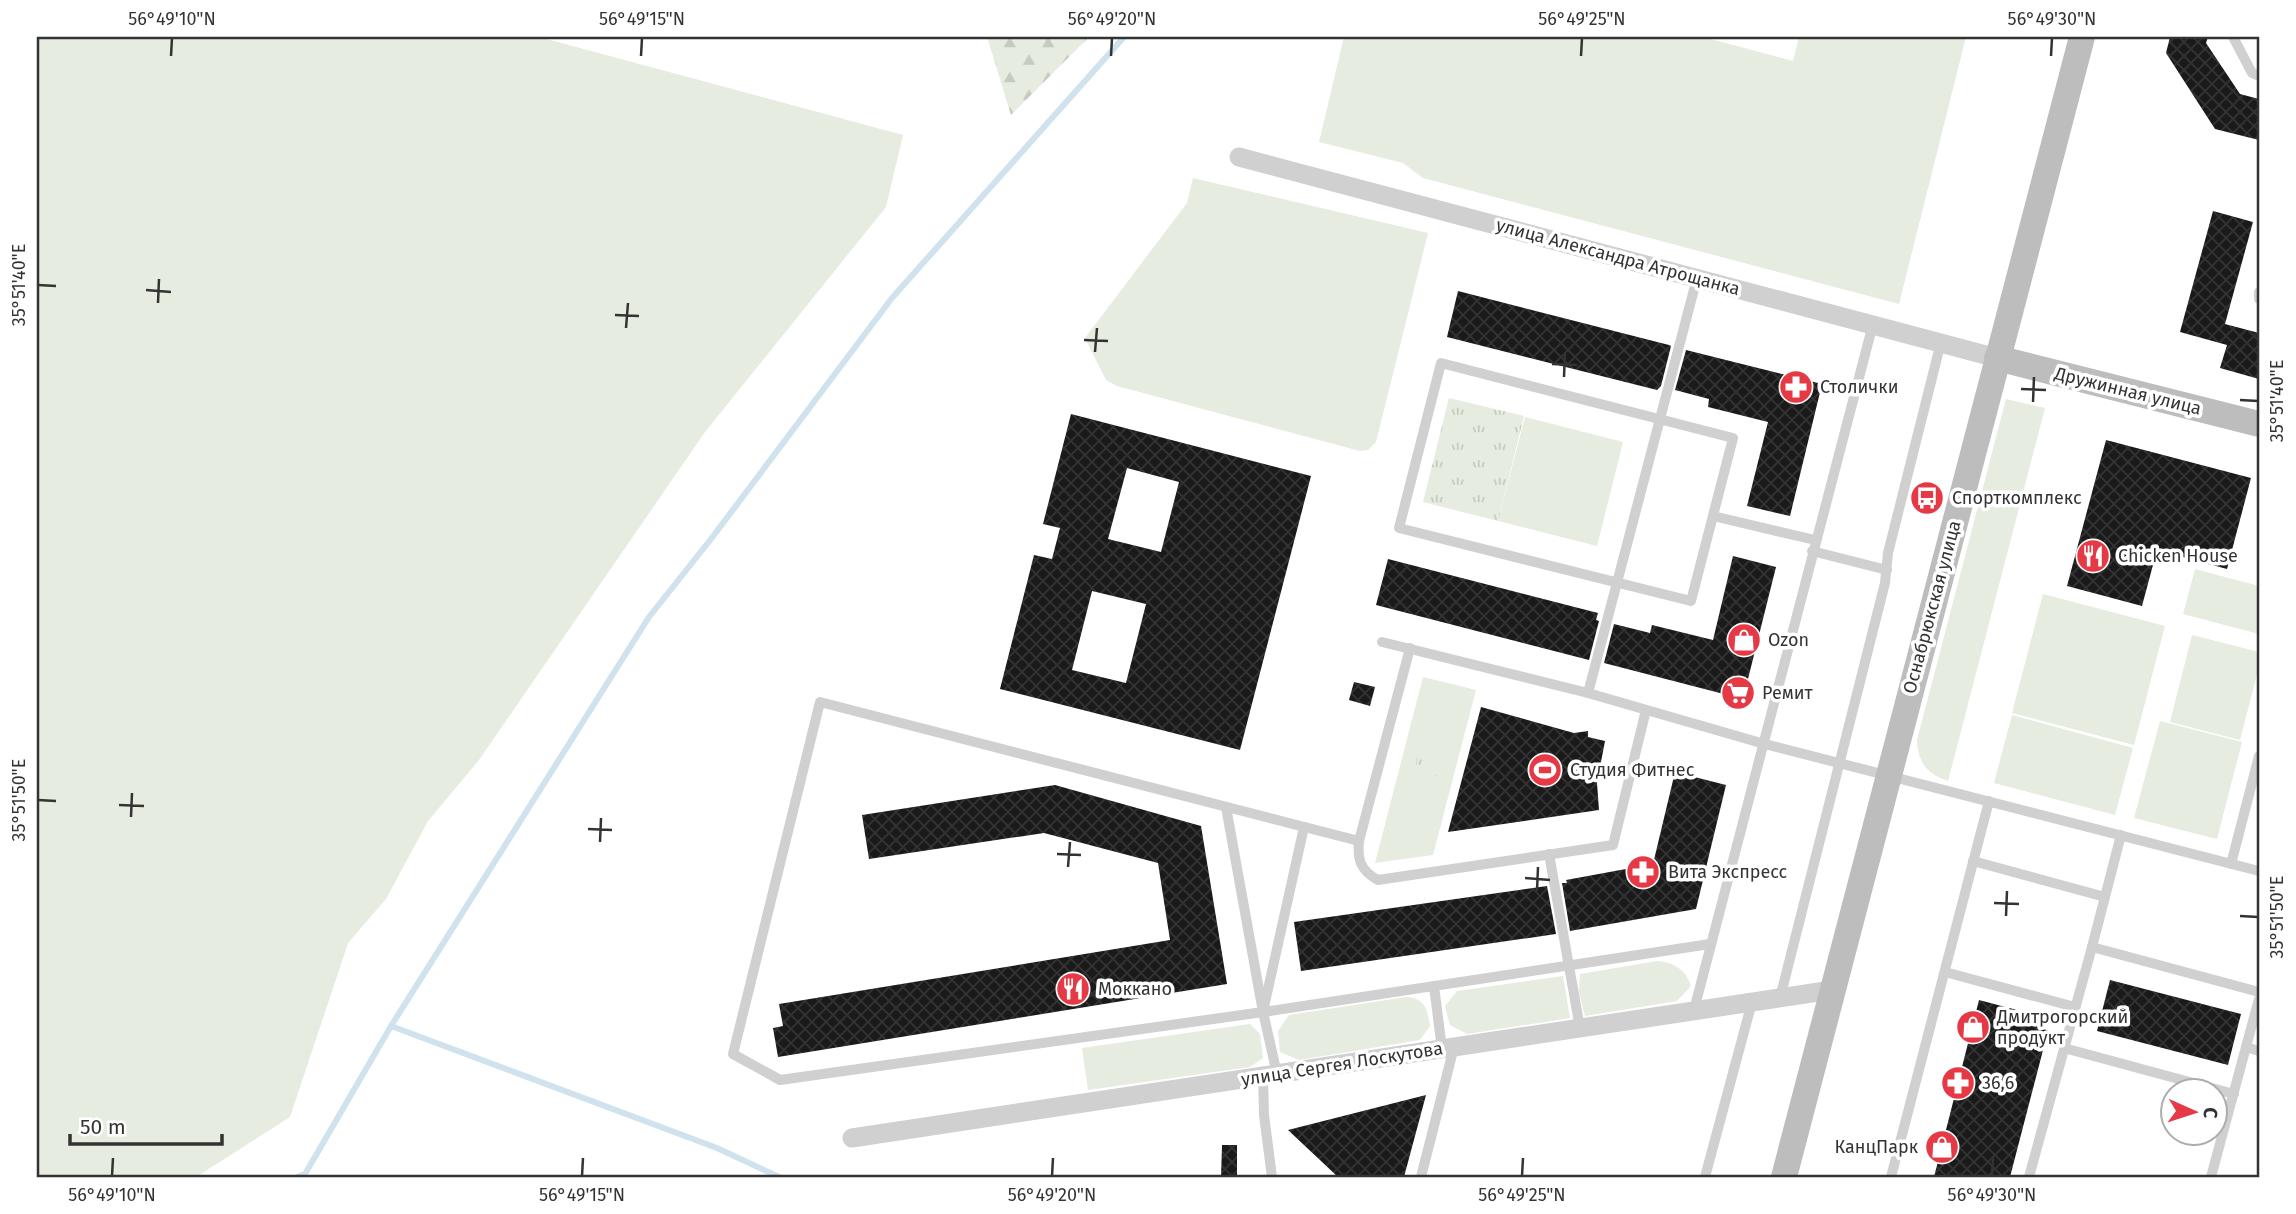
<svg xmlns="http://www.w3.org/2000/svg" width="2296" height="1214" font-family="'Fira Sans',sans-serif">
	<defs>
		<pattern id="forest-firs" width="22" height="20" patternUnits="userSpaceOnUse" patternTransform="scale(1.75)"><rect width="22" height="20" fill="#e6ecdf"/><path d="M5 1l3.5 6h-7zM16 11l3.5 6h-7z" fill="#c6cbc0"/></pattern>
		<pattern id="park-tufts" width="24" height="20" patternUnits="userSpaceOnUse" patternTransform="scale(1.75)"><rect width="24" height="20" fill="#e6ecdf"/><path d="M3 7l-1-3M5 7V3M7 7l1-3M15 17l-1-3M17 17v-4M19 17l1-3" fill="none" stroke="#c6cbc0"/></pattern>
		<pattern id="building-cross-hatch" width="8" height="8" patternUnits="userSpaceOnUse" patternTransform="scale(1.75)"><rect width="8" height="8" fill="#1a1a1a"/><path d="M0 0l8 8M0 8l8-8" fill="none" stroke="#333"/></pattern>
	</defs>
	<rect width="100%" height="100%" fill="#fff"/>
	<!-- grass -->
	<g fill="#e6ecdf">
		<path d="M37 37H539L903 135 886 207 705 432 479 760 428 821 386 899 348 943 290 1117 196 1177H37Z"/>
		<path d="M1344 37H1703L1793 61 1799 37H1966L1899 304 1423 178 1403 163 1319 142Z"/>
		<path d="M1193 178 1428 233 1376 442 1368 450 1360 451 1117 386 1106 380 1085 338 1187 203Z"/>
		<path d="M2006 399 2045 408 1948 781C1927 774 1918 763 1917 740Z"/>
		<path d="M1525 417 1623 442 1597 546 1498 521Z"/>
		<path d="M2195 569 2259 586V634L2183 614Z"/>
		<path d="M2043 594 2165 626 2134 745 2012 713Z"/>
		<path d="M2192 635 2259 652V667L2240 740 2170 722Z"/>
		<path d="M1423 677 1476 690 1433 855 1375 863Z"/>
		<path d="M2012 715 2133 748 2115 815 1994 783Z"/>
		<path d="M2160 721 2242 742 2217 839 2134 818Z"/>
		<path d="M1657 961C1674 962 1686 970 1691 986L1677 1001 1585 1016 1579 993 1580 974Z"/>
		<path d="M1563 976 1570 1018 1467 1034 1450 1025 1445 1006 1457 991Z"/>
		<path d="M1406 997C1425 998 1427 1009 1430 1026L1420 1040 1299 1060 1280 1052 1278 1031 1289 1015Z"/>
		<path d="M1250 1024 1260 1034 1263 1058 1250 1067 1088 1090 1082 1048Z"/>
	</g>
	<!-- forest -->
	<path fill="url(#forest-firs)" d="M987 37H1089L1011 115Z"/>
	<!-- park -->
	<g fill="url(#park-tufts)">
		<path d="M1449 398 1524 416 1498 521 1423 502Z"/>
		<circle cx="1431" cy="762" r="15"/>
	</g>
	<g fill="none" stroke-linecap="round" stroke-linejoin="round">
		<!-- stream -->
		<g stroke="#cfe2ee" stroke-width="6">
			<path d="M391 1026 717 1148 779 1177"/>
			<path d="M297 1177 305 1174 391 1026 649 617 711 539 892 298 1124 37"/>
		</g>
	</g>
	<!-- building -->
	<g fill="url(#building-cross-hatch)" fill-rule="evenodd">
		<path d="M2170 37H2208L2206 43 2240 94 2259 99V140L2215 129 2166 53Z"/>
		<path d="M2213 211 2253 222 2225 324 2259 333V379L2220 368 2227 345 2180 332Z"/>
		<path d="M1458 291 1669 345 1671 346 1661 386 1657 390 1447 337Z"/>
		<path d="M1686 350 1822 384 1790 516 1747 506 1768 422 1708 407 1709 399 1675 390Z"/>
		<path d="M1071 414 1311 476 1240 750 1000 689 1034 555 1052 559 1060 528 1043 524ZM1127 468 1179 482 1161 552 1108 539ZM1092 591 1146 604 1126 683 1072 670Z"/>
		<path d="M2106 440 2251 478 2227 569 2157 550 2142 606 2067 586Z"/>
		<path d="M1733 556 1776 567 1743 699 1604 663 1614 624 1650 633 1652 625 1713 640Z"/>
		<path d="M1388 559 1598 613 1596 620 1599 621 1589 660 1376 605Z"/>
		<path d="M1354 682 1375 687 1370 706 1349 700Z"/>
		<path d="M1481 707 1574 733 1588 731V737L1605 741 1597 783 1599 810 1448 832Z"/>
		<path d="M1675 772 1726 785 1696 909 1570 931 1562 883H1567L1566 880 1653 864Z"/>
		<path d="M1055 785 1201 826 1227 984 778 1057 773 1028 783 1026 779 1004 1170 940 1158 863 1044 833 869 859 862 815Z"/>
		<path d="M1547 886 1556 934 1301 971 1294 922Z"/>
		<path d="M2110 980 2241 1014 2228 1065 2097 1031Z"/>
		<path d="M1979 1000 2047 1018 2044 1029 2048 1031 2010 1177H1934Z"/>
		<path d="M1426 1095 1404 1177H1338L1288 1130Z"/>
		<path d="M1222 1145H1237V1177H1221Z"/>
	</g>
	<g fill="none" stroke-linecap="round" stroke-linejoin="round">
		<!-- lane -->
		<g stroke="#d0d0d0" stroke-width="10">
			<path d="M2233 37 2252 73 2259 76"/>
			<path d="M2259 292V299"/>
			<path d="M1441 363 1733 438 1691 601 1399 528Z"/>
			<path d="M1713 516 1815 540"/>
			<path d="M1812 551 1887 570"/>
			<path d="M1382 642 1588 693 1761 743 2259 871"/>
			<path d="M1410 648 1359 841C1357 860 1361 871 1378 880L1613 845 1646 710"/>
			<path d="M1588 693 1697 278"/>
			<path d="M1226 807 1263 1012 1277 1074"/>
			<path d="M2121 835 2092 947 2259 992"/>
			<path d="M1359 841 820 702 733 1054 780 1080 1263 1012 1710 944"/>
			<path d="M1549 854 1580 1028"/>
			<path d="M1973 861 2105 897"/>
			<path d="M2231 864 2259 756"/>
			<path d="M1945 972 2075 1007"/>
			<path d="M1434 986 1442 1049"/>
			<path d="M1780 998 1885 583 1888 553 1941 342"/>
			<path d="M2259 999 2246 1047 2259 1051"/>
			<path d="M1264 1007 1304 827"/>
			<path d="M1694 1010 1873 324"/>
			<path d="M2064 1048 2234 1094"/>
			<path d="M1263 1076 1264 1115 1272 1177"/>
			<path d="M1421 1177 1454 1047"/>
			<path d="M1705 1177 1752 1002"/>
			<path d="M1891 1177 1989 801"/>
			<path d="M2029 1177 2092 947"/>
			<path d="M2211 1177 2246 1047"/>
		</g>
		<!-- street -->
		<g stroke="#d0d0d0" stroke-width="19">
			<path d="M1239 157 1997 358"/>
			<path d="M852 1138 1832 990"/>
		</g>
		<!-- secondary -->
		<g stroke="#bdbdbd" stroke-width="26">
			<path d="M1997 358 2259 424"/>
			<path d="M1784 1177 2082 37"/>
		</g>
	</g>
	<!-- ticks -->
	<path fill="none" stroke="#333" stroke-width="2.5" d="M171 56 172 38M641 56 642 38M1111 56 1112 38M1581 56 1582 38M2051 56 2052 38M38 285 56 286M146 290 171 292M158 303 159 279M615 315 639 316M626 328 628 303M1084 340 1108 341M1095 352 1097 328M1552 364 1577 365M1564 377 1565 353M2021 389 2046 390M2240 400 2258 401M2033 402 2034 377M38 800 56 801M119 805 144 806M131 817 132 793M588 829 612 830M600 842 601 818M1057 854 1081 855M1068 867 1070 842M1525 878 1550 880M1537 891 1538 867M1994 903 2019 904M2006 916 2007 891M2240 916 2258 917M112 1176 113 1158M582 1176 583 1158M1052 1176 1053 1158M1522 1176 1523 1158M1992 1176 1993 1158"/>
	<!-- icons -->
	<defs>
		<g id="pharmacy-disc" transform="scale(1.75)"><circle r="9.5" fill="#e63946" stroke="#fff"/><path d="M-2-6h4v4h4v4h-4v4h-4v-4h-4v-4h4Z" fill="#fff"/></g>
		<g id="bus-disc" transform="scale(1.75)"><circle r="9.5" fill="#e63946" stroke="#fff"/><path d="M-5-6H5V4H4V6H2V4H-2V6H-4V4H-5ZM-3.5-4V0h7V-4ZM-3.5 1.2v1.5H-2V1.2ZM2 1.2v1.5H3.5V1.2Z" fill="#fff"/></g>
		<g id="restaurant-disc" transform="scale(1.75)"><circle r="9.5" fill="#e63946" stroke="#fff"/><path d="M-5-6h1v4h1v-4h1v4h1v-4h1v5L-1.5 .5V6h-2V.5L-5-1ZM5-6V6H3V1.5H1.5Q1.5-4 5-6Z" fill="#fff"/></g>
		<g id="shop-disc" transform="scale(1.75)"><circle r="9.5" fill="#e63946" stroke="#fff"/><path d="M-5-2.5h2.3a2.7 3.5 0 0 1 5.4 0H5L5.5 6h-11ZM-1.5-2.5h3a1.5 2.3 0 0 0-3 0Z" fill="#fff"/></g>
		<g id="supermarket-disc" transform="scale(1.75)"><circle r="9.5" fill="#e63946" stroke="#fff"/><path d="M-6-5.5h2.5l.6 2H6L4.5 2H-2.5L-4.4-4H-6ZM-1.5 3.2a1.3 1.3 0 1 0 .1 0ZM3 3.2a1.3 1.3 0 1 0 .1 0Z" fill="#fff"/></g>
		<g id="stadium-disc" transform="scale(1.75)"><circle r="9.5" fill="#e63946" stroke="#fff"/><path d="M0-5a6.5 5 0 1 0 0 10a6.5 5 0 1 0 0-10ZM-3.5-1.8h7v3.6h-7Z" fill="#fff"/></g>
	</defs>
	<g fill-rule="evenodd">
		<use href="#pharmacy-disc" x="1796" y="387"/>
		<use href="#bus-disc" x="1927" y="498"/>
		<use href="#restaurant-disc" x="2093" y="556"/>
		<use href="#shop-disc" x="1744" y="640"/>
		<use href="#supermarket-disc" x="1738" y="693"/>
		<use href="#stadium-disc" x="1545" y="770"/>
		<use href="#pharmacy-disc" x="1643" y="872"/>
		<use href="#restaurant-disc" x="1073" y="989"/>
		<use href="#shop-disc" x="1973" y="1027"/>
		<use href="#pharmacy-disc" x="1958" y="1083"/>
		<use href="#shop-disc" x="1942" y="1147"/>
	</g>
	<g text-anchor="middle" stroke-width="7" stroke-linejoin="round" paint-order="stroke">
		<!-- street labels -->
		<g font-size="18" fill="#333" stroke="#fff">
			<text transform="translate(1618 257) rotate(15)" y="6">улица Александра Атрощанка</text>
			<text transform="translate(2128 391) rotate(14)" y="6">Дружинная улица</text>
			<text transform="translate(1932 607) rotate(-75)" y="6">Оснабрюкская улица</text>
			<text transform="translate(1342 1064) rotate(-9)" y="6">улица Сергея Лоскутова</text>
		</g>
		<!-- poi labels -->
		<g font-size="18" fill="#333" stroke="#fff" text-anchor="start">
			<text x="1820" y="393">Столички</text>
			<text x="1952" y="504">Спорткомплекс</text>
			<text x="2118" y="562">Chicken House</text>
			<text x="1768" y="646">Ozon</text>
			<text x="1762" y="699">Ремит</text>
			<text x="1570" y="776">Студия Фитнес</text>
			<text x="1668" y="878">Вита Экспресс</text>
			<text x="1098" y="995">Моккано</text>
			<text x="1997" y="1023">Дмитрогорский<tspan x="1997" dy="21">продукт</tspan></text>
			<text x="1982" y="1089">36,6</text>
			<text x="1918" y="1153" text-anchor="end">КанцПарк</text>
		</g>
	</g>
	<!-- border -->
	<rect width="2296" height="1214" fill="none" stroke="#ffffff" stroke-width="77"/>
	<!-- north arrow -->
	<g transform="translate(2194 1112) rotate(93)"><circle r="33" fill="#ffffff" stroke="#adadad" stroke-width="2"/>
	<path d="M0-5L12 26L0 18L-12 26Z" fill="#e63946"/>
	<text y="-10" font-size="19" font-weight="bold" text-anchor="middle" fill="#333333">С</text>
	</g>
	<!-- scale -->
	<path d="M70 1134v10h152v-10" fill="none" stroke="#333333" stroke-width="3.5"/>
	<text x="80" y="1134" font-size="21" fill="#333333" stroke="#ffffff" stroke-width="5" paint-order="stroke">50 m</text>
	<rect x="38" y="38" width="2220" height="1138" fill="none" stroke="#333" stroke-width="2.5"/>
	<g font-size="18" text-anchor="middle" fill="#333">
		<text x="172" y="25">56°49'10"N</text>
		<text x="642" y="25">56°49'15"N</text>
		<text x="1112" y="25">56°49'20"N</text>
		<text x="1582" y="25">56°49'25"N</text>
		<text x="2052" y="25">56°49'30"N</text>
		<text transform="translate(19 285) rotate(-90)" y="6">35°51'40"E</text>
		<text transform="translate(2277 401) rotate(-90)" y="6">35°51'40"E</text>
		<text transform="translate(19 800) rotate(-90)" y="6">35°51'50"E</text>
		<text transform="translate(2277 917) rotate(-90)" y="6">35°51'50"E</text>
		<text x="112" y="1201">56°49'10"N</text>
		<text x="582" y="1201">56°49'15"N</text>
		<text x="1052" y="1201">56°49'20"N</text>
		<text x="1522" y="1201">56°49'25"N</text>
		<text x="1992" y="1201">56°49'30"N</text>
	</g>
</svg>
